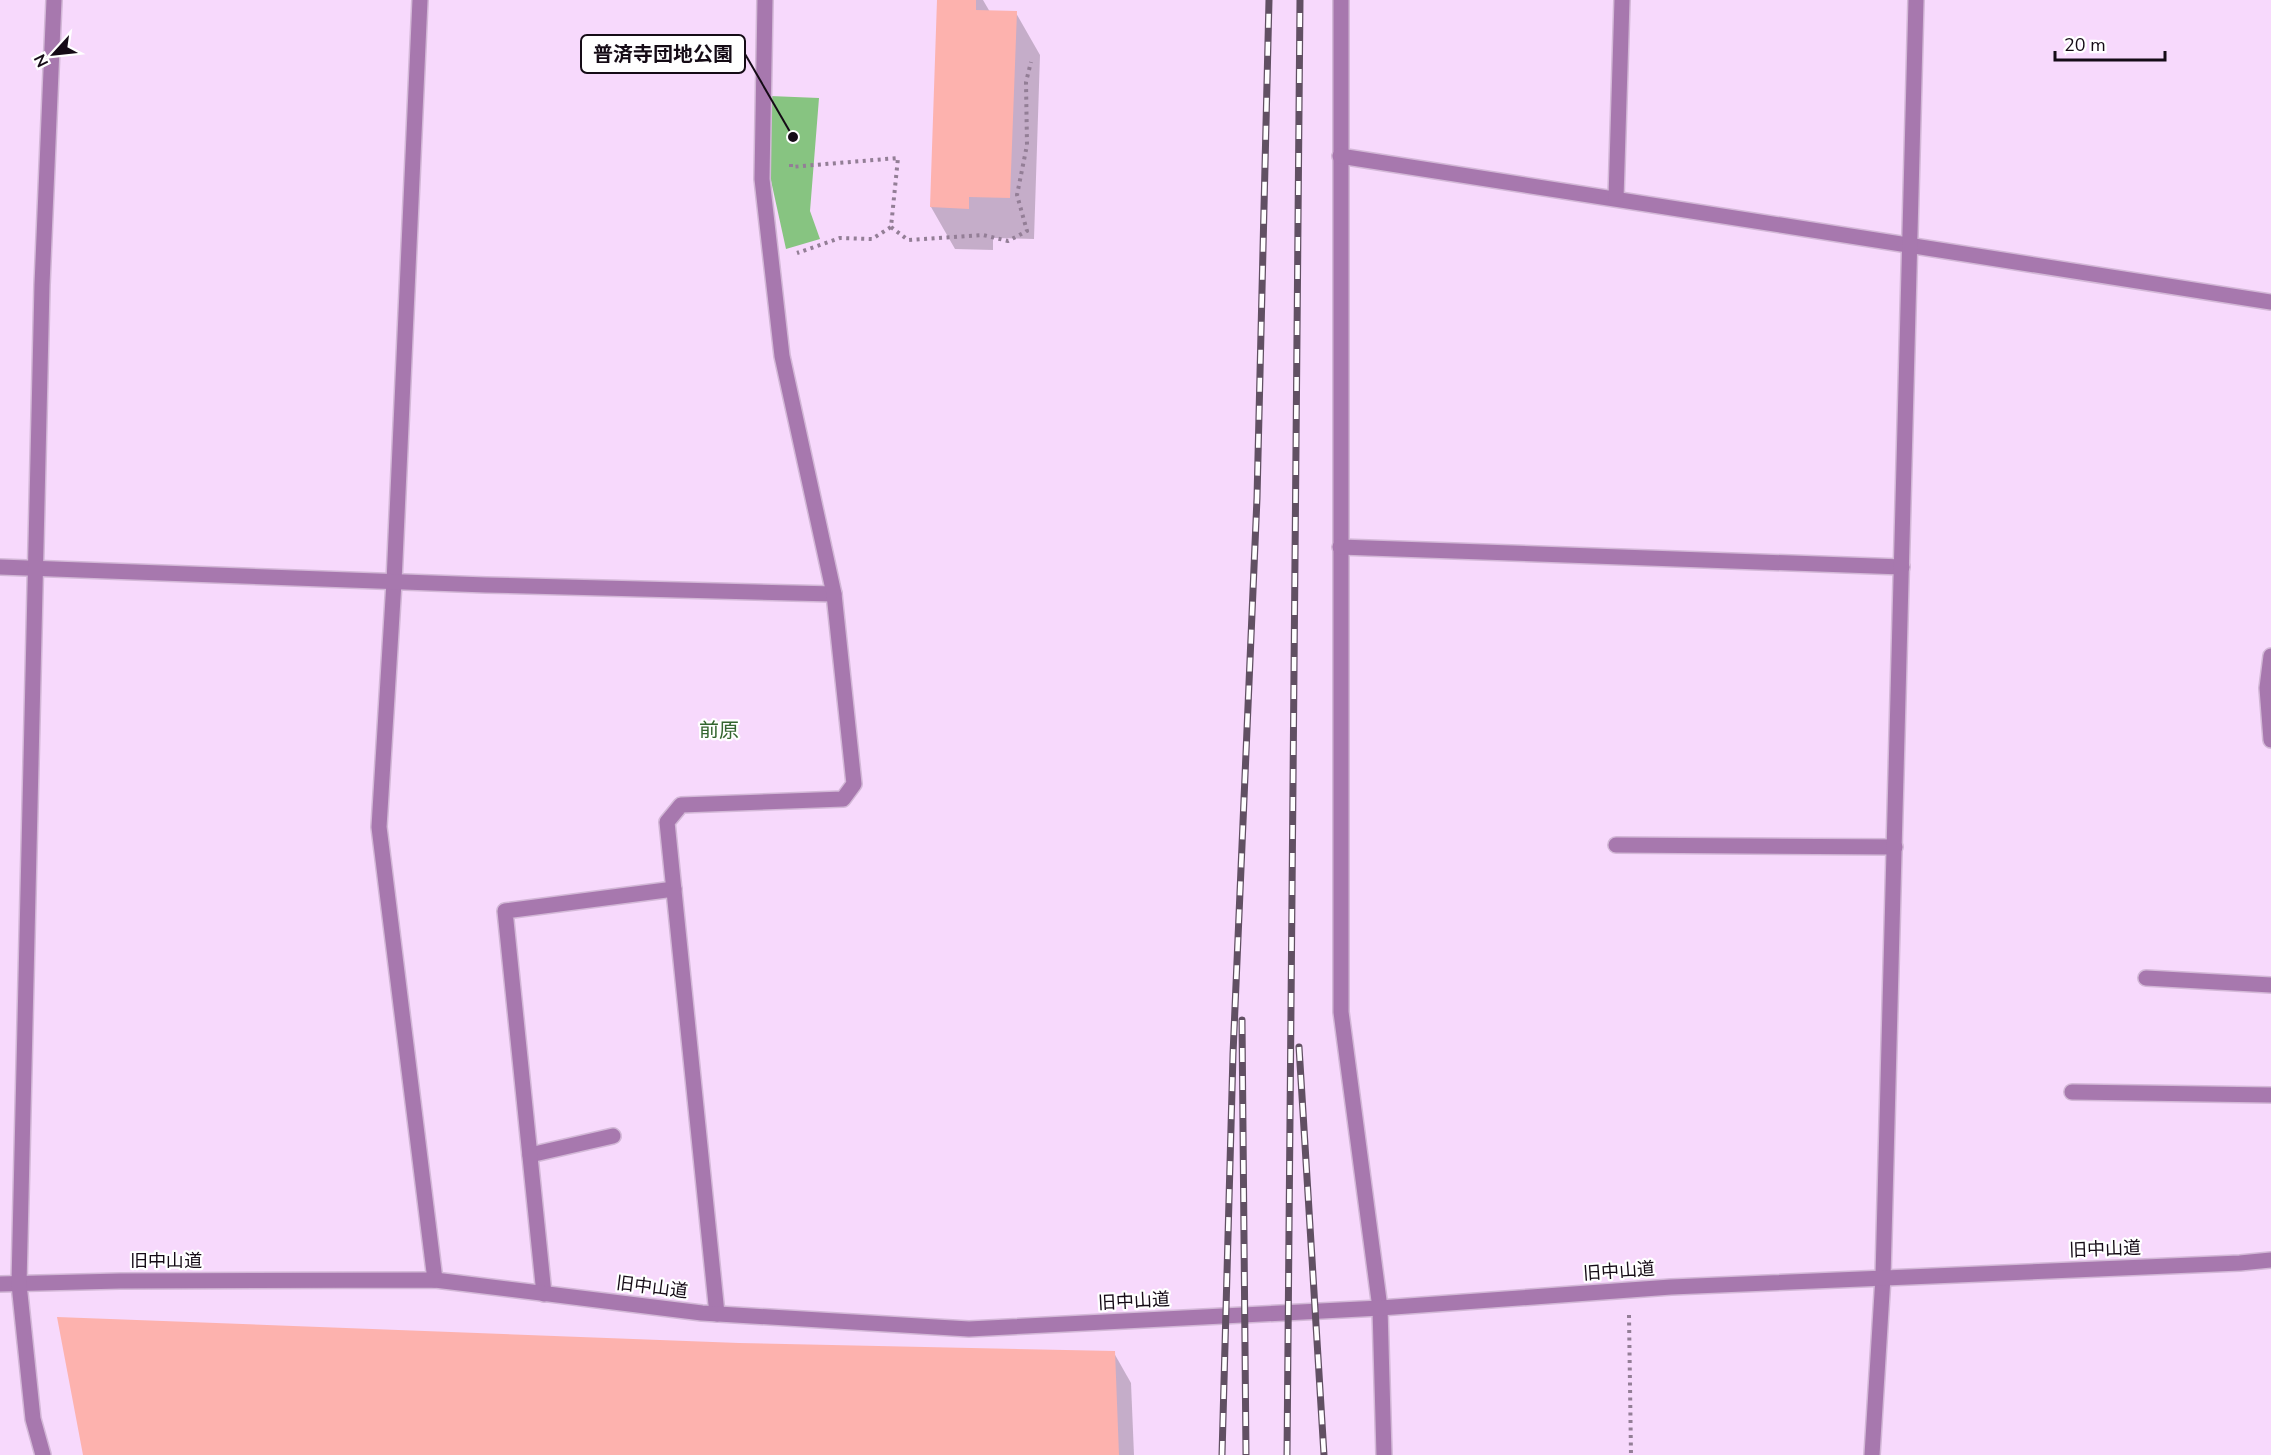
<svg xmlns="http://www.w3.org/2000/svg" width="2271" height="1455" font-family="'Nunito Sans','Noto Sans JP',sans-serif">
	<rect width="100%" height="100%" fill="#f7d9fc"/>
	<!-- green -->
	<path fill="#87c481" d="M770 96 819 98 810 211 820 239 786 249 770 176Z"/>
	<!-- shadow -->
	<g fill="#0003">
		<path d="M938 0H983L990 12 1016 13 1040 55 1034 239 993 238V250L955 249 931 207Z"/>
		<path d="M739 1344 1114 1353 1131 1383 1134 1455H85Z"/>
	</g>
	<!-- building -->
	<g fill="#fdb2ae">
		<path d="M937 0H976V10L1017 11 1010 198 969 197V209L930 207Z"/>
		<path d="M57 1317 739 1343 1115 1351 1119 1455H83Z"/>
	</g>
	<g fill="none" stroke-linecap="round" stroke-linejoin="round">
		<!-- minor casing -->
		<g stroke="#d3b8d7" stroke-width="18">
			<g id="minor">
				<path d="M420 0 394 582 379 827 435 1280"/>
				<path d="M1341 0V1012L1380 1308 1384 1455"/>
				<path d="M1340 156 2271 302"/>
				<path d="M1616 198 1622 0"/>
				<path d="M1340 547 1902 567"/>
				<path d="M0 567 486 585 834 594"/>
				<path d="M2271 656 2267 688 2271 740"/>
				<path d="M1616 845 1895 847"/>
				<path d="M2146 978 2271 985"/>
				<path d="M2072 1092 2271 1095"/>
				<path d="M530 1155 613 1136"/>
				<path d="M544 1294 505 911 674 889"/>
				<path d="M717 1314 667 822 681 805 843 799 854 784 834 594 782 356 762 179 765 0"/>
				<path d="M1872 1455 1883 1277 1916 0"/>
			</g>
		</g>
		<!-- tertiary casing -->
		<g stroke="#d3b8d7" stroke-width="18">
			<g id="tertiary">
				<path d="M0 1284 120 1281 435 1280 702 1313 969 1329 1380 1308 1671 1287 2240 1263 2271 1260"/>
				<path d="M43 1455 33 1419 19 1284 42 285 54 0"/>
			</g>
		</g>
		<!-- path -->
		<g stroke="#937e96" stroke-width="4" stroke-dasharray="3 4.5" stroke-linecap="butt">
			<path d="M791 164V167L898 158 891 227 872 239 840 238 797 253"/>
			<path d="M891 227 908 240 983 235 1008 241 1027 231 1017 195 1027 145 1026 82 1031 62"/>
			<path d="M1629 1315 1631 1455"/>
		</g>
		<!-- minor -->
		<use href="#minor" stroke="#a778ae" stroke-width="15"/>
		<!-- tertiary -->
		<use href="#tertiary" stroke="#a778ae" stroke-width="15"/>
		<!-- rail casing -->
		<g stroke="#615063" stroke-width="7">
			<g id="rail">
				<path d="M1242 1020 1246 1455"/>
				<path d="M1299 1047 1324 1455"/>
				<path d="M1222 1455 1233 1054 1257 498 1269 0"/>
				<path d="M1287 1455 1300 0"/>
			</g>
		</g>
		<!-- rail -->
		<use href="#rail" stroke="#fff" stroke-width="4.5" stroke-dasharray="14" stroke-linecap="butt"/>
	</g>
	<g text-anchor="middle" stroke-width="4.5" stroke-linejoin="round" paint-order="stroke">
		<!-- street labels -->
		<g font-size="18" fill="#150b16" stroke="#fff">
			<text transform="translate(2105 1249) rotate(-2)" y="6">旧中山道</text>
			<text x="166" y="1267">旧中山道</text>
			<text transform="translate(1619 1271) rotate(-4)" y="6">旧中山道</text>
			<text transform="translate(652 1287) rotate(7)" y="6">旧中山道</text>
			<text transform="translate(1134 1301) rotate(-3)" y="6">旧中山道</text>
		</g>
		<!-- neighbourhood labels -->
		<g font-size="20" fill="#33652f" stroke="#fff">
			<text x="719" y="737">前原</text>
		</g>
	</g>
	<!-- callouts -->
	<path fill="none" stroke="#150b16" stroke-width="2" d="M793 137L745 54"/>
	<circle fill="#150b16" stroke="#fff" stroke-width="2" cx="793" cy="137" r="6"/>
	<rect fill="#fff" stroke="#150b16" stroke-width="2" x="581" y="35" width="164" height="38" rx="6"/>
	<g font-size="20" text-anchor="middle" font-weight="bold" fill="#150b16">
		<text x="663" y="61">普済寺団地公園</text>
	</g>
	<!-- north arrow -->
	<g transform="translate(54 54) rotate(243)" stroke="#ffffff" stroke-width="4.5" paint-order="stroke">
	<path d="M0-4.5L10 22L0 15L-10 22Z" fill="#150b16"/>
	<text y="-9" font-size="16" font-weight="bold" text-anchor="middle" fill="#150b16">N</text>
	</g>
	<!-- scale -->
	<path d="M2055 51v9h110v-9" fill="none" stroke="#150b16" stroke-width="3"/>
	<text x="2064" y="51" font-size="18" fill="#150b16" stroke="#ffffff" stroke-width="4.5" paint-order="stroke">20 m</text>
</svg>
